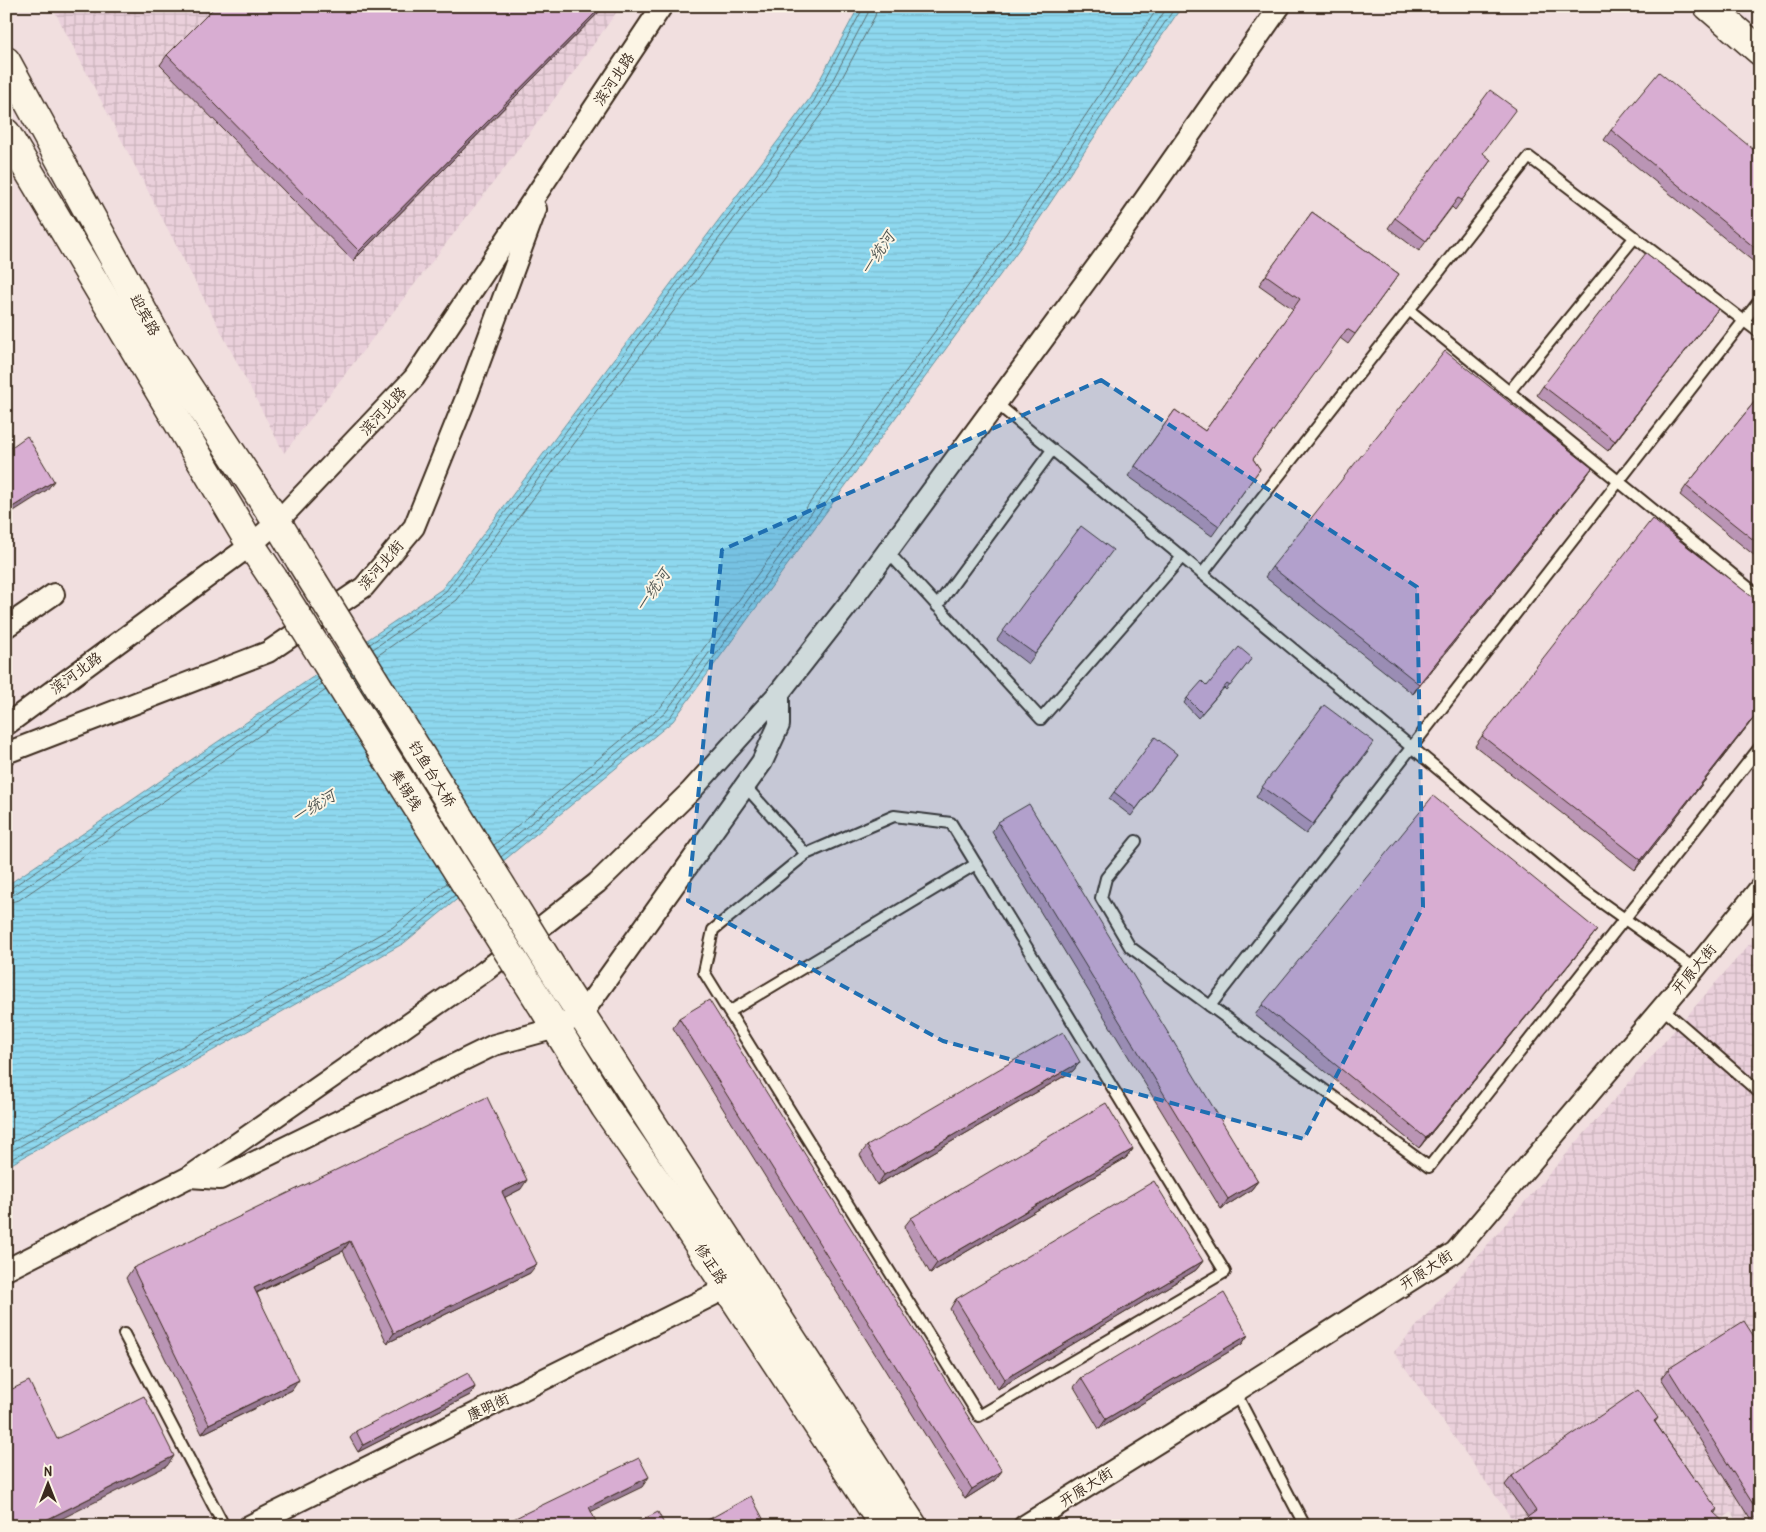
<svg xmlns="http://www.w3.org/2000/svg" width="1766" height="1532" font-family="'Patrick Hand','LXGW WenKai TC',sans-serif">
	<defs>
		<pattern id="industrial-grid" width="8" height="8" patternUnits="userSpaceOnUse" patternTransform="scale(1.25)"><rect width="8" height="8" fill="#ead0db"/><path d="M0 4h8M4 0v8" fill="none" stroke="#cab3bc"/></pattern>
		<pattern id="water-rules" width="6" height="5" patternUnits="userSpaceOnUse" patternTransform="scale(1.25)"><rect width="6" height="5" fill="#8ed8ef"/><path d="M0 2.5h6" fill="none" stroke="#7bbacc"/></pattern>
	</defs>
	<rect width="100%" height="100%" fill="#f1dfdf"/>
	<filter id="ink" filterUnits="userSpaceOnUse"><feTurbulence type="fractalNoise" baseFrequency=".02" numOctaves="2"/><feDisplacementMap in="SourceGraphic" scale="10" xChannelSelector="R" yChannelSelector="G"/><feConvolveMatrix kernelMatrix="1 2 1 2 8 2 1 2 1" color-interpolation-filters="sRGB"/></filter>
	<g filter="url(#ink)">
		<!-- industrial -->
		<g fill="url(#industrial-grid)">
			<path d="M52 6H621L506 166 284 453Z"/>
			<path d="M1760 932V1526H1741L1732 1512 1712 1526H1517L1394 1352Z"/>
		</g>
		<!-- water -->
		<path fill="url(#water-rules)" stroke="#6d929b" d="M859 6H1182L1022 245 673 721 404 943 6 1167V886L442 589 810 98Z"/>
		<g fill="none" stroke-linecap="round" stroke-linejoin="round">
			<!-- shore -->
			<g stroke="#5c7072" stroke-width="1">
				<path d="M370 644 446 591 814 101 862 10 863 6"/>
				<path d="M373 649 451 595 820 104 868 13 869 6"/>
				<path d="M377 656 457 600 826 108 875 16 877 6"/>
				<path d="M494 845 660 708 1006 234 1159 6"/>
				<path d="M497 851 665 713 1012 239 1168 6"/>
				<path d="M501 857 670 717 1017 242 1176 6"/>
				<path d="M6 889 11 888 319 679"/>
				<path d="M6 896 15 894 322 684"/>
				<path d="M6 903 19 900 326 690"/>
				<path d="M6 1146 393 927 447 883"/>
				<path d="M6 1154 397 934 451 889"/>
				<path d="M6 1162 401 939 455 895"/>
			</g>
			<!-- lane casing -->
			<g stroke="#3b2a1e" stroke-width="14">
				<g id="lane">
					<path d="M1409 310 1760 597"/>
					<path d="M1509 392 1635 237"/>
					<path d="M996 403 1584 890 1695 969"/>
					<path d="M887 551 1041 719 1182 557"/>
					<path d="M1202 574 1529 157 1760 333"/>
					<path d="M937 606 1052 450"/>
					<path d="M745 786 806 854 713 930 704 972 979 1416 1225 1272 951 823 894 816 806 854"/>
					<path d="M1136 841 1106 878 1101 898 1130 947 1429 1167 1760 747"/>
					<path d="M1210 1006 1760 300"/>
					<path d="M1662 1008 1760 1093"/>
					<path d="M729 1012 976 864"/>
					<path d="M124 1334 224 1526"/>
					<path d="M1235 1392 1305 1526"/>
				</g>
			</g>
			<!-- street casing -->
			<g stroke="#3b2a1e" stroke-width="24">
				<g id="street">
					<path d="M6 627 54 594"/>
					<path d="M6 725 251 545 277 522 414 378 662 6"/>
					<path d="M6 753 268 652 364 587 414 527 468 393 536 209"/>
					<path d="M189 1177 220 1179 494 1045 556 1028 582 1014 762 762 779 725V693L851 601 1117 239 1280 6"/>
					<path d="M6 1270 189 1177 485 971 597 883 691 791 779 693"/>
					<path d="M249 1526 727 1288"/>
					<path d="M1024 1526 1236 1394 1235 1392 1455 1252 1695 969 1760 888"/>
				</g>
			</g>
			<!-- secondary casing -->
			<g stroke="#3b2a1e" stroke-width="31">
				<path id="secondary" d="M1708 6 1760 51"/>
			</g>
			<!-- highway casing -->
			<g stroke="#3b2a1e" stroke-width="31">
				<g id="highway">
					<path d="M6 61 165 352 277 522 300 560"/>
					<path d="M6 133 251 545 273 578"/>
					<path d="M565 989 913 1526"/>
					<path d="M540 1002 605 1107 666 1195 884 1526"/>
				</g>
			</g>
			<!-- lane -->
			<use href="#lane" stroke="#fcf5e5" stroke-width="10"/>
			<!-- street -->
			<use href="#street" stroke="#fcf5e5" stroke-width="20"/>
			<!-- secondary -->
			<use href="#secondary" stroke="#fcf5e5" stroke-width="28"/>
			<!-- highway -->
			<use href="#highway" stroke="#fcf5e5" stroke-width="28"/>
			<!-- highway-bridge casing -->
			<g stroke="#3b2a1e" stroke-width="31" stroke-linecap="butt">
				<g id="highway-bridge">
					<path d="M300 560 565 989"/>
					<path d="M273 578 540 1002"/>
				</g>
			</g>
			<!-- highway-bridge -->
			<use href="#highway-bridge" stroke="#fcf5e5" stroke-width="28"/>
		</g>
		<!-- wall -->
		<g fill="#ba95b5" stroke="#3b2a1e">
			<path d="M216 6H605L353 261 160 65 167 55Z"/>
			<path d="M1611 130 1760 155V267L1604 140Z"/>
			<path d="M1483 154 1491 160 1455 210 1452 207 1419 251 1388 228 1395 218Z"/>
			<path d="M1312 212 1399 274 1348 344 1340 338 1253 459 1260 469 1212 536 1128 476 1175 410 1205 431 1293 309 1259 285Z"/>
			<path d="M1711 318 1608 451 1537 395 1543 386Z"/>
			<path d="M1760 395V560L1680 495 1686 486Z"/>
			<path d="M1592 468 1585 478 1413 694 1265 577 1272 567Z"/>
			<path d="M1106 559 1028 664 997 640 1003 631Z"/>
			<path d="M1760 603V710L1635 870 1475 746 1482 736Z"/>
			<path d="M1252 658 1226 690 1224 688 1198 718 1184 703 1187 698Z"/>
			<path d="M1368 752 1306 834 1256 797 1262 787Z"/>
			<path d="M1177 754 1131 816 1109 799 1114 792Z"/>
			<path d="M998 822 1258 1181 1251 1190 1221 1209 992 832Z"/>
			<path d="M1590 939 1419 1148 1255 1015 1262 1005Z"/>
			<path d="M679 1018 995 1480 965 1499 673 1028Z"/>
			<path d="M1080 1062 1073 1071 877 1185 860 1155 867 1146Z"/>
			<path d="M1133 1149 1126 1158 930 1273 904 1227 911 1218Z"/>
			<path d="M521 1189 505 1197 530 1273 387 1343 343 1251 257 1293 292 1390 202 1434 126 1278 133 1268Z"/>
			<path d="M1203 1261 1196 1270 998 1389 950 1309 956 1299Z"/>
			<path d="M1248 1335 1242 1344 1099 1429 1074 1387 1081 1378Z"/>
			<path d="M1760 1346V1517L1752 1522 1661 1378 1668 1369Z"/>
			<path d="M475 1387 470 1395 358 1452 350 1438 356 1431Z"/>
			<path d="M1658 1418 1655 1422 1696 1482 1717 1509 1715 1513 1528 1517 1505 1485 1512 1476Z"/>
		</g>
		<!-- shaded-wall -->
		<g fill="#977993" stroke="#3b2a1e">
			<path d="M602 6H605L353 261 359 251Z"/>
			<path d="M1718 309 1711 318 1608 451 1615 441Z"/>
			<path d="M1592 468 1585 478 1413 694 1419 684Z"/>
			<path d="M54 481 47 490 6 516V511Z"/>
			<path d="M1760 709V710L1635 870 1641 860Z"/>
			<path d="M1597 930 1590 939 1419 1148 1426 1138Z"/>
			<path d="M1080 1062 1073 1071 877 1185 884 1175Z"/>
			<path d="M1133 1149 1126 1158 930 1273 937 1263Z"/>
			<path d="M527 1180 521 1189 496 1202 502 1192Z"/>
			<path d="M1258 1181 1251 1190 1221 1209 1228 1199Z"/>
			<path d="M350 1241 343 1251 247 1297 254 1288Z"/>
			<path d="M1203 1261 1196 1270 998 1389 1005 1379Z"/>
			<path d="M537 1264 530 1273 387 1343 394 1333Z"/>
			<path d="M1248 1335 1242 1344 1099 1429 1106 1419Z"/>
			<path d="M299 1380 292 1390 202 1434 209 1424Z"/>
			<path d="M475 1387 470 1395 358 1452 363 1445Z"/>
			<path d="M174 1456 167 1466 47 1526H34Z"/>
			<path d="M1002 1471 995 1480 965 1499 972 1489Z"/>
			<path d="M649 1477 642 1487 582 1516 589 1507Z"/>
			<path d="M1760 1511V1517L1752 1522 1758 1512Z"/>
		</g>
		<!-- building -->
		<g fill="#d8add2" stroke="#3b2a1e">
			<path d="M216 6H602L359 251 167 55Z"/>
			<path d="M1659 72 1760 155V252L1611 130Z"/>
			<path d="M1490 90 1516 109 1483 153 1491 160 1462 200 1458 198 1426 241 1395 218Z"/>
			<path d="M1312 212 1399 274 1355 334 1347 329 1253 459 1260 469 1219 526 1135 466 1175 410 1205 431 1300 299 1266 275Z"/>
			<path d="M1646 253 1718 309 1615 441 1543 386Z"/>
			<path d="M1445 351 1592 468 1419 684 1272 567Z"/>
			<path d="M1760 395V545L1686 486Z"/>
			<path d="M27 436 54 481 6 511V451Z"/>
			<path d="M1652 519 1760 603V709L1641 860 1482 736Z"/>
			<path d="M1081 526 1113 550 1035 654 1003 631Z"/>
			<path d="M1239 647 1252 658 1230 686 1227 684 1202 713 1187 698 1202 681 1207 686Z"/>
			<path d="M1324 705 1374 742 1313 824 1262 787Z"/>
			<path d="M1155 737 1177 754 1136 809 1114 792Z"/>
			<path d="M1433 796 1597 930 1426 1138 1262 1005Z"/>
			<path d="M1029 804 1258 1181 1228 1199 998 822Z"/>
			<path d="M709 1000 1002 1471 972 1489 679 1018Z"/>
			<path d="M1063 1032 1080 1062 884 1175 867 1146Z"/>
			<path d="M487 1097 527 1180 502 1192 537 1264 394 1333 350 1241 254 1288 299 1380 209 1424 133 1268Z"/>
			<path d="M1106 1103 1133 1149 937 1263 911 1218Z"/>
			<path d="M1154 1181 1203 1261 1005 1379 956 1299Z"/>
			<path d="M1224 1293 1248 1335 1106 1419 1081 1378Z"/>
			<path d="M1744 1321 1760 1346V1511L1758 1512 1668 1369Z"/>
			<path d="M468 1373 475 1387 363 1445 356 1431Z"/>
			<path d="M29 1381 57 1439 144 1396 174 1456 34 1526H6V1392Z"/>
			<path d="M1638 1390 1658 1418 1654 1421 1696 1482 1697 1481 1717 1509 1713 1512 1728 1526H1515L1536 1511 1512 1476Z"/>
			<path d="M639 1458 649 1477 589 1507 598 1526H499Z"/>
			<path d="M751 1496 767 1526H697Z"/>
			<path d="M658 1512 665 1526H630Z"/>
			<path d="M1149 1523 1151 1526H1142Z"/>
		</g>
	</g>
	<!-- marked area -->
	<path fill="#1f6fb2" fill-opacity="0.2" stroke="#1f6fb2" stroke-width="4" stroke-dasharray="10 6" stroke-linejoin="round" d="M1101 380 1417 587 1423 907 1304 1139 943 1041 688 901 722 550Z"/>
	<g text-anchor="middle" stroke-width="4" stroke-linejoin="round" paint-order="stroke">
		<!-- street labels -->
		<g font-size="15" fill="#3b2a1e" stroke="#fcf5e5">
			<text transform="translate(614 79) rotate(-56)" y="5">滨河北路</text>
			<text transform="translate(145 315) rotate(61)" y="5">迎宾路</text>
			<text transform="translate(383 411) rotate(-47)" y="5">滨河北路</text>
			<text transform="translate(381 565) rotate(-49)" y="5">滨河北街</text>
			<text transform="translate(76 673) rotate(-36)" y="5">滨河北路</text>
			<text transform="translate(432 774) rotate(58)" y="5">钓鱼台大桥</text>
			<text transform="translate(406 790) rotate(58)" y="5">集锡线</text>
			<text transform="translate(1694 969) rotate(-50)" y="5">开原大街</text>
			<text transform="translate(711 1264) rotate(57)" y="5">修正路</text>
			<text transform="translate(1426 1270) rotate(-33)" y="5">开原大街</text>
			<text transform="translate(488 1407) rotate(-26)" y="5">康明街</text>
			<text transform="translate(1086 1487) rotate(-32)" y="5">开原大街</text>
		</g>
		<!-- water labels -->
		<g font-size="16" font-style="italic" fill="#505652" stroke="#fcf5e5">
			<text transform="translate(877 253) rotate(-56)" y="6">一统河</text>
			<text transform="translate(652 590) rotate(-55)" y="6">一统河</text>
			<text transform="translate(313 806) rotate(-31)" y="6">一统河</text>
		</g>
	</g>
	<!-- margin -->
	<rect width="1766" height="1532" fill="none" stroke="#fcf5e5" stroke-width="25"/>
	<rect x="12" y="12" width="1741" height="1507" fill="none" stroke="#3b2a1e" stroke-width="2" filter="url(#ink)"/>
	<!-- north arrow -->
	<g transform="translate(48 1484)" stroke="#fcf5e5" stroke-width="4" paint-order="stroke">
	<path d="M0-4L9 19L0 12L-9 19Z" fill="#3b2a1e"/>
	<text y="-8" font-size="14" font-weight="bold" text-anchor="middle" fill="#3b2a1e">N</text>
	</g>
</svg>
